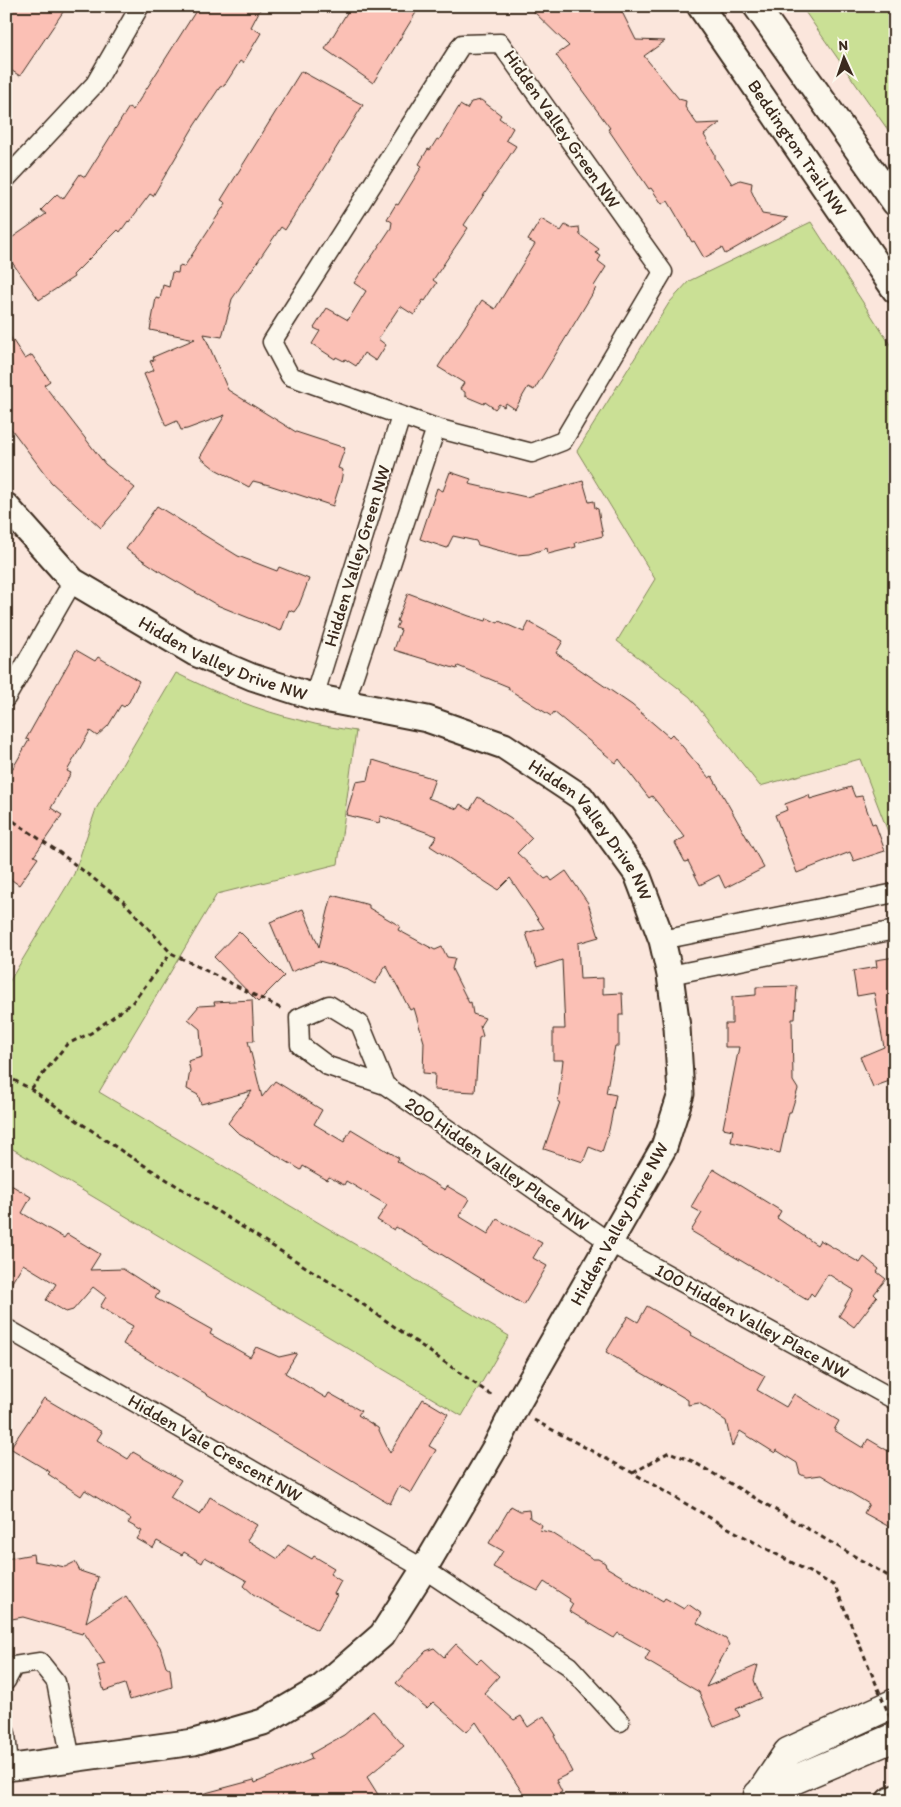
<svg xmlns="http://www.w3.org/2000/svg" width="901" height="1807" font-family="Itim,sans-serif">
	<rect width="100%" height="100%" fill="#fbe6dc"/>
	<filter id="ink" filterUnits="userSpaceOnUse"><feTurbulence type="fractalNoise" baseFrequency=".02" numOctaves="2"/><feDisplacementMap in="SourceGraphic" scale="10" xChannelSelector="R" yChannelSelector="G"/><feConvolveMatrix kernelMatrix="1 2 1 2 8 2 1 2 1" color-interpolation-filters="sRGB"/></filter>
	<g filter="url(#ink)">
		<!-- green -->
		<g fill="#cae095" stroke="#82855a">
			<path d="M801 6H895V140Z"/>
			<path d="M811 222 895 352V850L860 759 760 786 690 697 617 641 655 579 577 451 669 303 689 281Z"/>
			<path d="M176 673C216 693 259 711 303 721 320 726 338 728 356 731L338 864 217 894 99 1092 509 1336 462 1416 6 1145V987L74 874 96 809Z"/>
		</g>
		<!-- building -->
		<g fill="#fbc0b5" stroke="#3b2a1e">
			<path d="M6 6H67L20 76 6 67Z"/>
			<path d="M199 6H262L251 27 261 33 243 63 240 61 224 86 220 87 194 126 153 196 150 194 129 222 128 221 120 232 118 230 73 275 74 277 39 300 6 254V242L46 214 41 210 57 194 63 199 80 174 85 177 129 107 133 110Z"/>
			<path d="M351 6H420L373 83 325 49Z"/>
			<path d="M528 6H619L636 40 665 41 644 56 679 99 686 101 685 107 697 124 720 123 704 135 715 154V158L732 184 740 180 752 183 751 190 762 214 788 218 725 254 722 248 704 258 694 241 692 242 668 201 662 204 651 188 649 189 608 129 610 128 556 55 569 46Z"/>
			<path d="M301 71 363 105 285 230 281 227 232 299 222 337 204 334 228 390 296 432 345 448 338 468 343 470 341 481 333 506 269 485 253 481 249 487 215 469 200 457 225 415 187 429 181 430 177 421 166 426 144 374 154 370 150 361 154 360 153 357 195 339 150 330 156 298 160 299 163 285 169 287 172 272 178 273 179 266 184 267 226 203 221 200Z"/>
			<path d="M481 100 501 115 499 118 513 128 506 140 516 146 464 225 468 228 433 280 437 283 425 301 423 300 414 315 400 306 378 339 386 345 376 361 364 353 356 366 345 359 344 361 336 357 335 359 312 344 320 331 314 328 327 308 348 320 366 291 354 283 391 228 392 222 387 219 396 204 398 205 419 171 422 166 419 164 428 149 430 150 437 139 439 140 460 105 467 109 471 102Z"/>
			<path d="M541 219 561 231 565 225 570 228 579 227 580 235 599 249 596 253 601 256 598 261 606 267 594 286 596 288 534 390 528 387 515 409 506 403 504 407 499 404 495 409 485 402 484 404 465 396V392L460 389 464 383 438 367 482 300 495 309 535 244 528 240Z"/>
			<path d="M6 330 25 359 32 355 50 381 44 385 105 464 135 488 101 528 51 482 6 422Z"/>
			<path d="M450 472 471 479 469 484 526 497 583 481 589 502 594 501 595 508 598 509 603 536 575 543 576 547 548 554 547 548 529 554 516 555 478 545 476 541 453 536 447 548 420 539 437 488 443 491Z"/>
			<path d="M157 506 238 556 277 571 279 567 309 579 299 605 294 612 289 610 281 631 217 605 167 576 126 549Z"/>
			<path d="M408 593 469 616 486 621 487 618 498 623 499 621 524 632 529 622 563 641 556 653 632 705 669 737 672 734 709 778 712 776 764 868 725 888 719 875 700 885 688 861 685 862 675 843 685 837 652 796 649 798 619 759 616 763 554 712 551 716 508 689 509 687 458 666 457 669 394 650 401 630 396 628 399 622 397 621Z"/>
			<path d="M76 650 95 661 98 657 139 681 129 702 124 707 121 705 108 726 97 736 90 731 67 771 71 773 51 808 62 815 34 856 38 858 19 885 6 876V780L29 740 26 739Z"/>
			<path d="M373 760 435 779 428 798 457 809 460 804 470 810 478 797 511 818 532 838 517 853 545 879 549 877 552 881 566 871 588 903 599 937 578 943 580 979 603 978V994L622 993 623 1015H619V1046H615L606 1093 616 1095 609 1130 602 1152 589 1147 583 1162 544 1149 560 1102H558L563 1060H553V1029H565L562 960 537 968 526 933 544 928 510 878 498 890 430 846 437 836 381 816 379 823 346 815 356 782 368 780Z"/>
			<path d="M851 787 855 797 862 796 872 824 875 823 885 851 854 861 850 852 797 873 775 815 787 810 785 804 809 795 810 799Z"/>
			<path d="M332 895 369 905V908L400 926 398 930 435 950 442 947 447 957 455 958 452 969 469 1003 471 1002 473 1014 485 1018 480 1026 483 1036 479 1038 475 1092 434 1090 435 1074 423 1073 424 1042 414 1008 410 1010 386 965 375 984 348 969 319 961 291 972 270 922 303 909 319 947Z"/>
			<path d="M239 931 284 976 258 1002 214 957Z"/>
			<path d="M895 957V1079L873 1087 860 1057 884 1047 874 993 857 996 853 971 877 967 876 960Z"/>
			<path d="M797 986 795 1019H792L793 1081 798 1089 791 1112H789L780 1153 731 1142 733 1130 723 1128 739 1047H725V1024H732V997L756 995V987Z"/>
			<path d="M252 1000 254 1041H248L262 1097 275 1081 322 1110 314 1124 344 1142 351 1129 399 1158 397 1161 445 1190 447 1186 469 1199 459 1216 488 1234 497 1219 542 1243 533 1258 547 1266 524 1305 410 1235 396 1227 394 1230 377 1220 387 1205 346 1181 344 1185 329 1177 327 1180 303 1166 301 1170 237 1132 228 1123 252 1091 201 1104 198 1095 187 1089 190 1070 188 1061 202 1057 200 1029 188 1019 199 1006 215 1005 214 1002Z"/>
			<path d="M713 1169 781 1211 777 1218 817 1245 820 1240 860 1263 864 1257 879 1269 877 1272 886 1279 874 1294 877 1297 854 1327 839 1316 854 1290 828 1274 814 1296 811 1293 807 1300 691 1231 702 1213 691 1207Z"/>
			<path d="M6 1182 31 1197 22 1213 64 1238 67 1234 100 1254 90 1270 123 1269 159 1292 155 1298 212 1330 210 1334 250 1357 256 1347 279 1357 297 1353 285 1373 326 1398 329 1393 361 1411 358 1415 378 1428 390 1453 423 1399 448 1414 429 1446 436 1450 411 1493 399 1486 390 1504 123 1344 133 1326 100 1307 106 1297 93 1287 73 1310 66 1312 46 1300 56 1284 23 1264 6 1292Z"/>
			<path d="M647 1306 692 1333 691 1335 765 1376 757 1390 786 1407 794 1394 839 1421 834 1430 863 1448 868 1439 895 1455V1530L864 1513 869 1504 821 1475 806 1477 800 1474 797 1463 776 1450 775 1453 740 1431 732 1447 726 1421 699 1403 688 1405V1400L606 1352 628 1316 638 1322Z"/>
			<path d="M44 1398 102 1432 97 1440 128 1459 133 1452 181 1480 170 1497 200 1515 210 1497 257 1525 247 1540 278 1559 288 1545 312 1559 314 1556 334 1568 330 1574 341 1581 334 1594 337 1595 317 1630 253 1594 244 1586 247 1581 205 1557 202 1563 184 1552 182 1555 157 1541 153 1548 137 1539 142 1531 128 1523 131 1519 85 1490 81 1496 48 1474 50 1472 10 1448Z"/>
			<path d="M511 1506 520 1511 529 1510 530 1518 542 1525 540 1530 552 1533 593 1559H598L605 1563 606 1567 663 1601 665 1598 684 1609 688 1604 702 1614 697 1623 726 1639 729 1645 706 1687 758 1665 754 1680 761 1698 736 1709 740 1716 714 1727 699 1692 645 1660 650 1651 618 1633 614 1638 569 1611 573 1604 569 1601 570 1599 544 1582 538 1591 493 1567 503 1551 489 1543Z"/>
			<path d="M33 1554 34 1561 65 1567 75 1562 80 1571 98 1577 86 1622 126 1596 160 1647 166 1666 170 1669 172 1687 130 1700 125 1684 104 1691 97 1666 105 1664 83 1631 82 1634 23 1617 6 1620V1559Z"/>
			<path d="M456 1644 477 1663 481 1659 499 1676 484 1693 514 1720 521 1716 528 1727 544 1716 556 1735 554 1736 572 1772 556 1780 562 1792 545 1801H528L476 1722 467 1732 433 1702 427 1708 396 1683 426 1651 434 1648 444 1657Z"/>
			<path d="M373 1711 404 1746 367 1777 382 1801 364 1798 360 1801H199L198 1795 254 1780 255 1783 312 1759 310 1754 344 1735Z"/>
		</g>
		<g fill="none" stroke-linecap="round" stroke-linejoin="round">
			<!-- street casing -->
			<g stroke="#3b2a1e" stroke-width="21">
				<g id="street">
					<path d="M500 43 663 272 563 441 532 453 436 428 290 376 272 342 462 44Z"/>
					<path d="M6 179 95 84 140 6"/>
					<path d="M314 697 401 416"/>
					<path d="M6 698 73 581"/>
					<path d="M345 703 436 428"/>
					<path d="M662 940 895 893"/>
					<path d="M670 975 895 930"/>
					<path d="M385 1085 360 1024 329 1005 299 1018 300 1045 328 1066 385 1085 609 1242 895 1400"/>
					<path d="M6 1328 424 1569 569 1666 620 1722"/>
					<path d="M6 1681 14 1666 40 1662 56 1682 71 1760"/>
					<path d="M6 1733 9 1767"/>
				</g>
			</g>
			<!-- secondary casing -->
			<g stroke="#3b2a1e" stroke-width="29">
				<g id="secondary">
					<path id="s1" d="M700 6 895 290"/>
					<path d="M756 6 895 203"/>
					<path id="s2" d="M6 506 73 581 195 653 252 677 314 697 427 719 504 746 581 797 637 874 662 940 670 975 677 1027 681 1094 664 1147 515 1408 496 1446 424 1569 382 1635 321 1688 263 1722 194 1742 6 1768"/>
					<path d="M889 1801 895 1798"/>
				</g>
			</g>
			<!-- primary casing -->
			<g stroke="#3b2a1e" stroke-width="31">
				<g id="primary">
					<path d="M758 1795 895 1737"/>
					<path d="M759 1795 788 1752 895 1703"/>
				</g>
			</g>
			<!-- path -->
			<g stroke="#3b2a1e" stroke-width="3" stroke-dasharray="5 4" stroke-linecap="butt">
				<path d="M6 816 60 853 124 902 171 953 282 1009"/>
				<path d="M6 1076 31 1089 123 1152 344 1291 494 1397"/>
				<path d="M31 1089 67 1044 91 1033 132 1003 171 953"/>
				<path d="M534 1420 633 1473 719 1523"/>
				<path d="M633 1473 669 1452 692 1461 895 1580"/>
			</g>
			<!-- street -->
			<use href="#street" stroke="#fbf7ec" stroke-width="18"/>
			<!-- secondary -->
			<use href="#secondary" stroke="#fbf7ec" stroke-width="25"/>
			<!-- primary -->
			<use href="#primary" stroke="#fbf7ec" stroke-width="28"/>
			<!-- path-bridge -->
			<path stroke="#3b2a1e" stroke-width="3" stroke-dasharray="5 4" stroke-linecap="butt" d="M719 1523 835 1586 895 1729"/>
		</g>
	</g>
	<g text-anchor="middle" stroke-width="4" stroke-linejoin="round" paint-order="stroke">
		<!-- street labels -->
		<g font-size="18" fill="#3b2a1e" stroke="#fbf7ec">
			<text transform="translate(562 129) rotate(55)" y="6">Hidden Valley Green NW</text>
			<text dy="6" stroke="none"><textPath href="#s1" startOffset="172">Beddington Trail NW</textPath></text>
			<text transform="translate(357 556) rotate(-73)" y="6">Hidden Valley Green NW</text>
			<text dy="6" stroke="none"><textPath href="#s2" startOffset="270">Hidden Valley Drive NW</textPath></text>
			<text dy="6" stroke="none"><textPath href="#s2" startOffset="689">Hidden Valley Drive NW</textPath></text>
			<text transform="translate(497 1164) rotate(35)" y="6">200 Hidden Valley Place NW</text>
			<text transform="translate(619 1224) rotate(-61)" y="6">Hidden Valley Drive NW</text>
			<text transform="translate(752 1321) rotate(29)" y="6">100 Hidden Valley Place NW</text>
			<text transform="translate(215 1448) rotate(30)" y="6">Hidden Vale Crescent NW</text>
		</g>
	</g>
	<!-- margin -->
	<rect width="901" height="1807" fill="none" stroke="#fbf7ec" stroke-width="25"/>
	<rect x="12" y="12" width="876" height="1782" fill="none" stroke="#3b2a1e" stroke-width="2" filter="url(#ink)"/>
	<!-- north arrow -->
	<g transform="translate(844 58) rotate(357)" stroke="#fbf7ec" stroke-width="4" paint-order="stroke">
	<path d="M0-4L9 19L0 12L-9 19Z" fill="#3b2a1e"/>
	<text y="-8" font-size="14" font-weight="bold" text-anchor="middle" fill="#3b2a1e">N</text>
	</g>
</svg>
